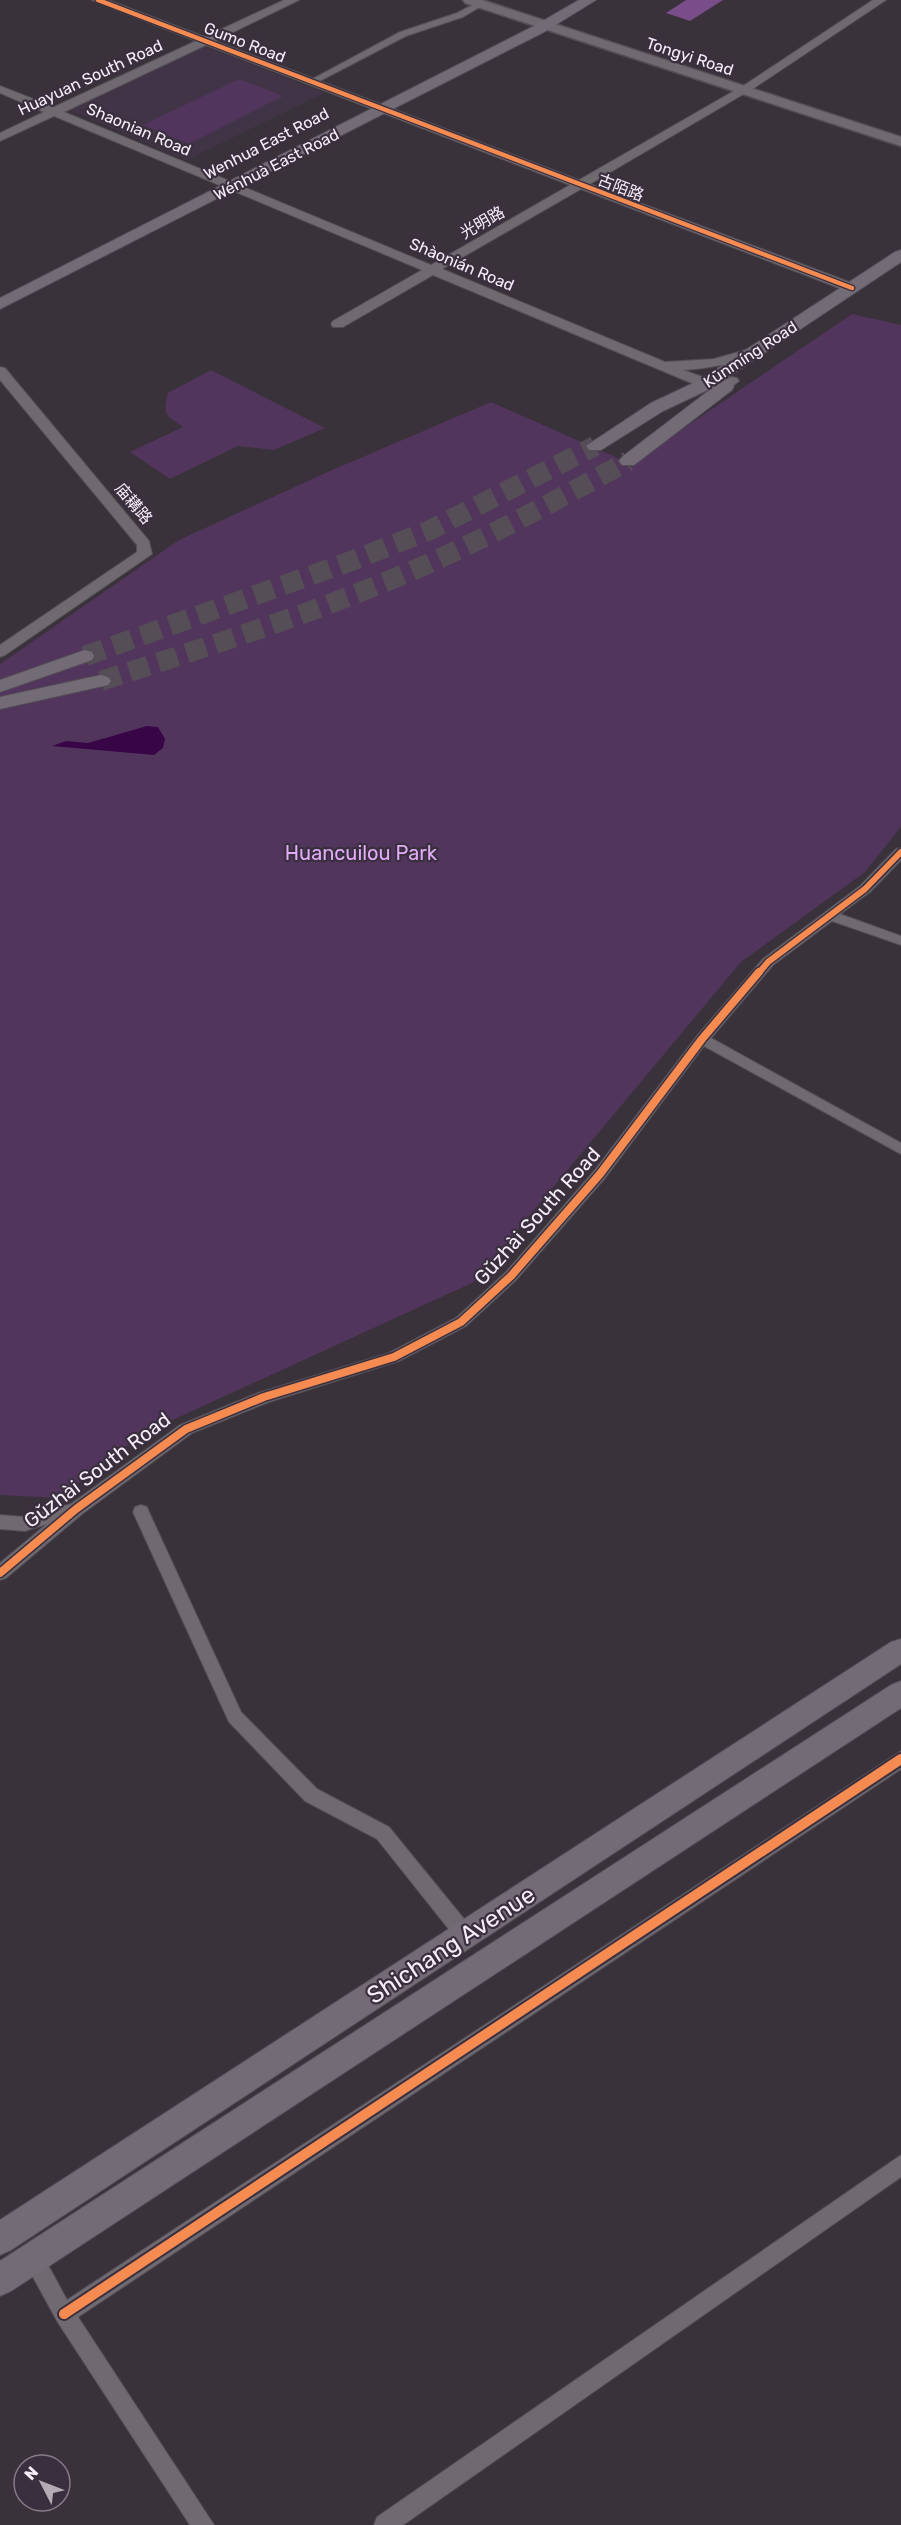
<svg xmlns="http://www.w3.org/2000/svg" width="901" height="2525" font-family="Rubik,'Noto Sans SC',sans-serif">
	<rect width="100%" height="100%" fill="#39323a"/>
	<!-- built -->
	<path fill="#423447" d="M204 46 324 93 187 160 67 109Z"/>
	<!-- green -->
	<g fill="#52355d">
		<path d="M239 79 283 96 189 144 143 125Z"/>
		<path d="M852 314 901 325V827L865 872 741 962 474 1282 142 1434 59 1498 0 1495V664L179 540 323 474 491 402 631 464Z"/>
		<path d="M211 370 325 428 274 450 238 446 170 479 130 452 183 427C166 415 162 416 168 393Z"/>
	</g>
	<!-- forest -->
	<path fill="#794d8a" d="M686 0H723L690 21 666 13Z"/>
	<!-- water -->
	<path fill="#380647" d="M147 726 158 727 165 739 163 748 154 755 52 746 66 741 88 743Z"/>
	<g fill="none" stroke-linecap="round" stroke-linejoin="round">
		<!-- primary-tunnel -->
		<g stroke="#554e56" stroke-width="20" stroke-dasharray="20 10" stroke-linecap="butt">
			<path d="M85 656 354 560 430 530 595 446"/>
			<path d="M101 681C206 647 312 614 414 570 487 538 557 500 628 461"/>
		</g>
		<!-- minor casing -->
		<g stroke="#534e55" stroke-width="2">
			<g id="minor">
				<path d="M478 2 485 4 463 17 406 36 314 84 307 82 400 32 457 13Z"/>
				<path d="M901 848V860L870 892 840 914 901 936V945L832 921 773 965 711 1038 901 1143V1154L704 1046 605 1178 516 1280 466 1326 399 1361 269 1402 192 1433 82 1514 6 1578 0 1580V1563L47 1524 25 1531 0 1529V1515L25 1517 71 1504 180 1425 258 1393 389 1353 456 1318 506 1272 595 1170 697 1036 763 959 860 886 896 849Z"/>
				<path d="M141 1505 147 1507 149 1512 241 1712 317 1789 389 1827 473 1930 475 1936 473 1942 466 1944 459 1942 377 1839 305 1801 229 1722 133 1512 135 1507Z"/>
				<path d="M901 1751V1769L78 2317 214 2525H190L57 2321 27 2266 24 2259 27 2252 34 2249 41 2252 67 2300Z"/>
				<path d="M901 2155V2177L403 2525H374L377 2517Z"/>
			</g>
		</g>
		<!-- tertiary casing -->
		<g stroke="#534e55" stroke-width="2">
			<g id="tertiary">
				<path d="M92 0H108L205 37 284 0H299L215 41 579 180 746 84 873 0H886L754 88 590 184 857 285 858 288 857 291H847L581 189 442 269 665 362 714 359 756 347 761 348 763 351 761 354C736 362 710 369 683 370L717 382 732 377 737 378 739 381C728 391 715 390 701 387L433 275 343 327H333L331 324 333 321 422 270 54 116 0 141V133L44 112 0 93V86L54 107 196 41ZM206 45 570 185 431 265 64 112Z"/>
				<path d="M0 367 5 368 149 541 152 554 5 655 0 657V645L137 552V545L0 380Z"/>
			</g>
		</g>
		<!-- secondary casing -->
		<g stroke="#534e55" stroke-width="3">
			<path id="secondary" d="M463 0H482L901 137V146L465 3Z"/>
		</g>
		<!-- primary casing -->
		<g stroke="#534e55" stroke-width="2">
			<g id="primary">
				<path d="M579 0H596L544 32 0 309V298L534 26Z"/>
				<path d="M901 250V262L712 388 663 411 601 450H589L586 446 651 403 700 380 895 252Z"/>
				<path d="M726 381 734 386 732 390 634 465H622L619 461 622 457 720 382Z"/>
				<path d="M85 650 92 652 94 656 92 660 0 692V680Z"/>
				<path d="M101 675 108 677 111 681 108 685 0 709V697Z"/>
				<path d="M901 1639V1664L11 2250 0 2255V2220L891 1642Z"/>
				<path d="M901 1681V1708L11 2291 0 2296V2261L891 1685Z"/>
			</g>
		</g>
		<!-- minor -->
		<use href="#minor" fill="#6f6970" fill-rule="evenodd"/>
		<!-- tertiary -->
		<use href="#tertiary" fill="#6f6970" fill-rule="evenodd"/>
		<!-- secondary -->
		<use href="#secondary" fill="#6f6970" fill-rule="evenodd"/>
		<!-- primary -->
		<use href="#primary" fill="#736c76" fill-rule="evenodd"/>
		<!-- cycleway-far3 casing -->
		<g stroke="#3a2f3e" stroke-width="7">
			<path id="cycleway-far3" d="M98 0 852 288"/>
		</g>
		<!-- cycleway-far2 casing -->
		<g stroke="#3a2f3e" stroke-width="9">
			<path id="cycleway-far2" d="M758 974 768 962 865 889 901 852"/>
		</g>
		<!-- cycleway-far1 casing -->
		<g stroke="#3a2f3e" stroke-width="11">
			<path id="cycleway-far1" d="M0 1573 76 1509 186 1429 264 1397 394 1357 461 1322 511 1276 600 1174 702 1039 759 972"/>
		</g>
		<!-- cycleway casing -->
		<g stroke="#3a2f3e" stroke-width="14">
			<path id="cycleway" d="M64 2314 901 1759"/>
		</g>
		<!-- cycleway-far3 -->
		<use href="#cycleway-far3" stroke="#f68b52" stroke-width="4.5"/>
		<!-- cycleway-far2 -->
		<use href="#cycleway-far2" stroke="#f68b52" stroke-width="6"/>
		<!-- cycleway-far1 -->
		<use href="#cycleway-far1" stroke="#f68b52" stroke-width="8"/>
		<!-- cycleway -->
		<use href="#cycleway" stroke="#f68b52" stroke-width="10"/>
	</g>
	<g text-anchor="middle" stroke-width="4.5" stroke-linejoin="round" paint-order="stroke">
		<!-- far-street labels -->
		<g font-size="16" fill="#f5eef8" stroke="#3a2f3e">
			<text transform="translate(245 42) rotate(21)" y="6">Gumo Road</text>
			<text transform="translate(690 56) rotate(18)" y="6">Tongyi Road</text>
			<text transform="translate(90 77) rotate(-25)" y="6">Huayuan South Road</text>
			<text transform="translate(139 129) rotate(23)" y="6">Shaonian Road</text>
			<text transform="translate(266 143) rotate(-27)" y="6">Wenhua East Road</text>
			<text transform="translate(276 164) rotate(-27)" y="6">Wénhuà East Road</text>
			<text transform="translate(621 187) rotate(21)" y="6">古陌路</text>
			<text transform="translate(482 222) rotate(-30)" y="6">光明路</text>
			<text transform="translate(462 264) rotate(23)" y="6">Shàonián Road</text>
			<text transform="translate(750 354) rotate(-33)" y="6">Kūnmíng Road</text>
			<text transform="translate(134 503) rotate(50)" y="6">庙耩路</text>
		</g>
		<!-- park labels -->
		<g font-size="20" fill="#e2abf8" stroke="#3a2f3e">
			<text x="361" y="860">Huancuilou Park</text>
		</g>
		<!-- street labels -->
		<g font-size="20" fill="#f5eef8" stroke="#3a2f3e">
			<text transform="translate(537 1216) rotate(-48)" y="7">Gǔzhài South Road</text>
			<text transform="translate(97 1470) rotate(-37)" y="7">Gǔzhài South Road</text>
		</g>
		<!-- near-street labels -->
		<g font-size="24" fill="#f5eef8" stroke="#3a2f3e">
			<text transform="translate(451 1945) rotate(-33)" y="8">Shichang Avenue</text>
		</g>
	</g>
	<!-- north arrow -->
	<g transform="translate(42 2483) rotate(312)"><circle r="28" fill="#3a2f3e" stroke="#857b88" stroke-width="1.5"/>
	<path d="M0-4.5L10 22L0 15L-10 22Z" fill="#b3acb6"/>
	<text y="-9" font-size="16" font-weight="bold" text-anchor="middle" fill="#f5eef8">N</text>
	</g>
</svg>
